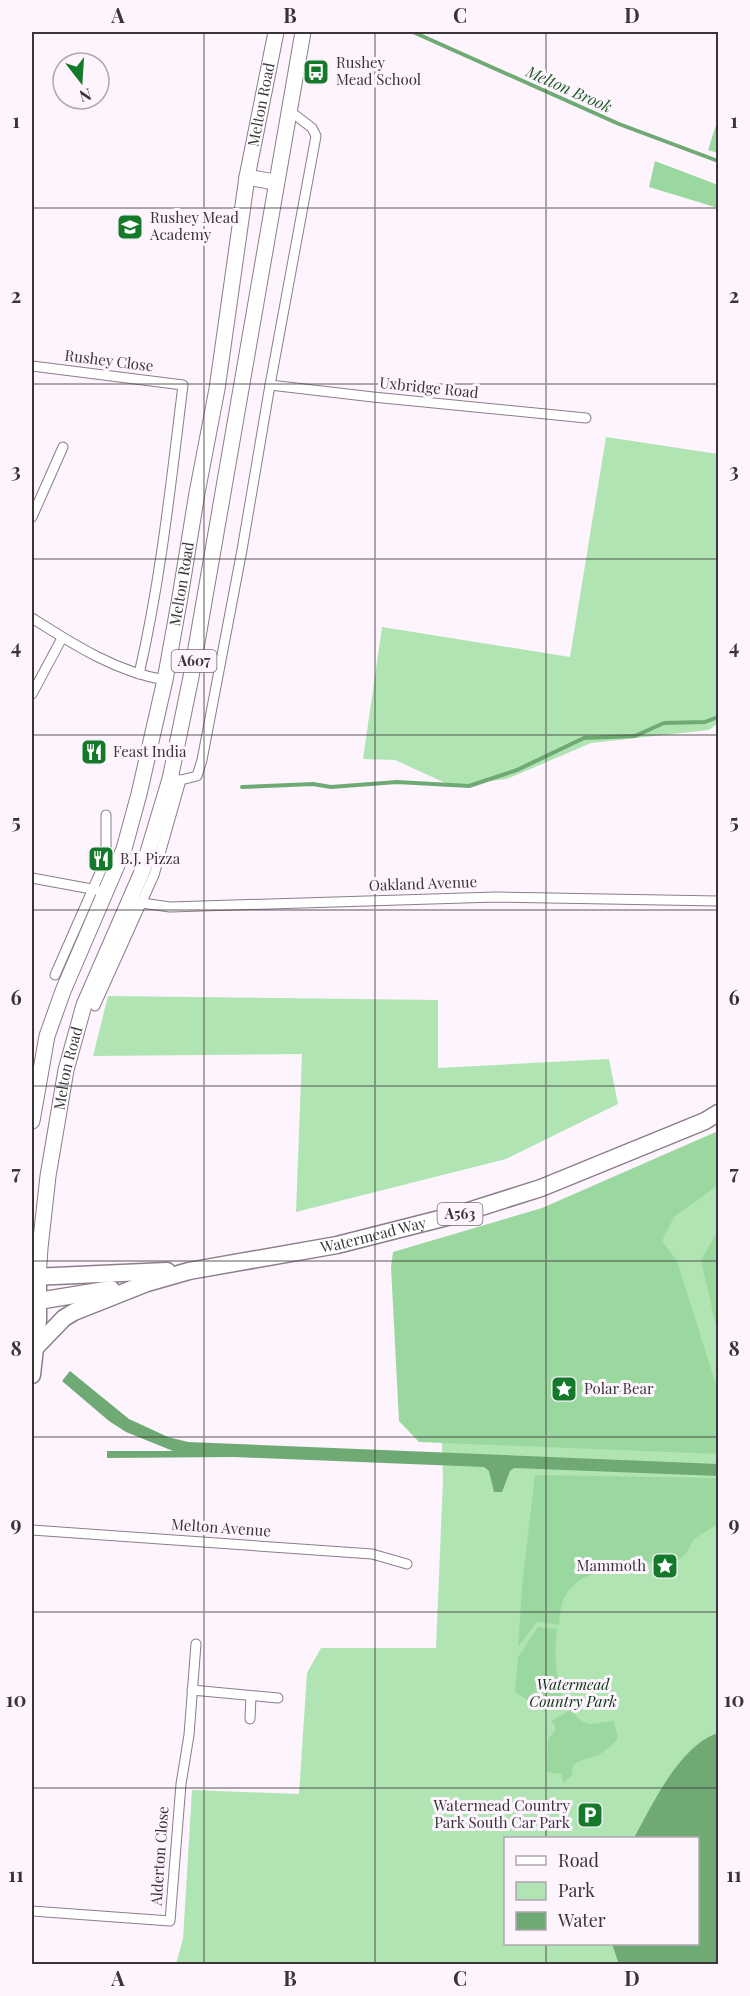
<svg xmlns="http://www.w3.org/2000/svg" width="750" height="1996" font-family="'Playfair Display',serif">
	<rect width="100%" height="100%" fill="#fdf4fd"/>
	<!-- green -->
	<g fill="#b0e5b3" fill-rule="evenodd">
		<path d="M606 437 718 454V723L709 730 591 743 507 779 452 786 395 760 363 759 382 627 570 657Z"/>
		<path d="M108 996 438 1000V1068L609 1059 618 1104 506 1159 296 1212 302 1054 93 1056Z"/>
		<path d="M718 1142V1964H176L183 1939 192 1790 299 1794 307 1673 321 1648H436L443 1480 438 1308ZM506 1838H698V1944H506Z"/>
	</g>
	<!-- forest -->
	<g fill="#9bd89f">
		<path d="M718 119V153L708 150Z"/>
		<path d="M655 161 718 185V208L649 187Z"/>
		<path d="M718 1131V1185L674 1217 662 1241 677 1261 718 1391V1454L419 1442 399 1421 391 1267 393 1252 542 1208Z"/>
		<path d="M718 1230V1335L701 1260Z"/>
		<path d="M535 1475 718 1478V1524L694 1539 686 1554 679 1559 672 1561 654 1558 651 1563C622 1570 577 1566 563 1601 560 1608 560 1618 559 1625L537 1622 518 1647 522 1586Z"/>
		<path d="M538 1627 557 1629C554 1653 556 1674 562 1698L544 1711 531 1708 529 1701 515 1692 518 1657Z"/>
		<path d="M571 1710C587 1731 595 1722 614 1721L618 1738C613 1745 607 1750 600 1754 589 1761 571 1757 572 1775L564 1783 561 1774 547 1772 548 1739 555 1731V1725L551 1721Z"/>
	</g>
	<!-- water -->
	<g fill="#6faa74">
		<path d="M70 1371 129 1419 168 1437 188 1442 718 1464V1476L514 1468 510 1471 502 1492H494L489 1471 484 1467 234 1457 107 1458V1451H173L126 1432 109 1421 62 1381Z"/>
		<path d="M718 1733V1964H619L612 1944H698V1838H634C652 1805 680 1745 718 1733Z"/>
	</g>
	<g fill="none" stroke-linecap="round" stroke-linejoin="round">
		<!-- stream -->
		<g stroke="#6faa74" stroke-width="4">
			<path d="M413 32 619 124 718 161"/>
			<path d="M242 787 313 784 331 787 397 782 469 786 517 770 584 738 635 736 664 723 705 722 718 717"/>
		</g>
		<!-- street casing -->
		<g stroke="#8b7e8a" stroke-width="11">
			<g id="street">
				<path d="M32 366 183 385C171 482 161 579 139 674"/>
				<path d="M270 385 373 397 586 418"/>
				<path d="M32 517 63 447"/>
				<path d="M32 618C73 644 116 672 165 680"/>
				<path d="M32 694 62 638"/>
				<path d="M170 779 181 780 197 776 202 760 242 550 270 385 316 136 312 128 290 111"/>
				<path d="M32 878 97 890"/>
				<path d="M128 901 170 907 496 897 718 901"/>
				<path d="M55 975 106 859V815"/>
				<path d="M95 1006 154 875 181 780"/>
				<path d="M32 1530 372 1554 407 1564"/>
				<path d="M192 1690 278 1698"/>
				<path d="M250 1719 251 1696"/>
				<path d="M32 1911 170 1921 181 1784 189 1735 196 1644"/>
			</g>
		</g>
		<!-- primary casing -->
		<g stroke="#8b7e8a" stroke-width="17">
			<g id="primary">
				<path d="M247 177 269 181 276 185"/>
				<path id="s1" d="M32 1121 47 1036 63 991 124 849 139 794 165 680 180 597 197 493 217 389 247 177 276 32"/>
				<path id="s2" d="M38 1278 40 1248 48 1176 66 1070 84 1005 142 872 170 779 191 677 303 32"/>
			</g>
		</g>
		<!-- highway casing -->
		<g stroke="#8b7e8a" stroke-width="19">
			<g id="highway">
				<path d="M32 1277 167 1271"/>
				<path d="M32 1302 111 1289"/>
				<path id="s3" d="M36 1347 64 1318 74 1312 147 1283 189 1271 337 1245 459 1214 541 1188 705 1121 718 1113"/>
				<path d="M32 1375 38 1320V1278"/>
			</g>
		</g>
		<!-- street -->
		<use href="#street" stroke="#fff" stroke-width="9"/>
		<!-- primary -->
		<use href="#primary" stroke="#fff" stroke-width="15"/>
		<!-- highway -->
		<use href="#highway" stroke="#fff" stroke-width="16"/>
	</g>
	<!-- grid -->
	<path fill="none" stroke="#3a3439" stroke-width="1.5" stroke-opacity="0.55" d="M204 32V1964M375 32V1964M546 32V1838M32 208H718M32 384H718M32 559H718M32 735H718M32 910H718M32 1086H718M32 1261H718M32 1437H718M32 1612H718M32 1788H718M546 1944V1964"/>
	<!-- icons -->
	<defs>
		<g id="bus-square" transform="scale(1.35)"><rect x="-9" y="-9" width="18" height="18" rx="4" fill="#15792b" stroke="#fdf4fd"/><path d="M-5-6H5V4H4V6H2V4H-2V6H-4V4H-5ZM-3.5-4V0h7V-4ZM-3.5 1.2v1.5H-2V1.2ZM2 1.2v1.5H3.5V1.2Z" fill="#fff"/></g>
		<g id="school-square" transform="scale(1.35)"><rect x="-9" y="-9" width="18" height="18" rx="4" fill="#15792b" stroke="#fdf4fd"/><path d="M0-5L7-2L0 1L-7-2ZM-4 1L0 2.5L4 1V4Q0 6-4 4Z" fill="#fff"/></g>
		<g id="restaurant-square" transform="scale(1.35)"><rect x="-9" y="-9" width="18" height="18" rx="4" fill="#15792b" stroke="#fdf4fd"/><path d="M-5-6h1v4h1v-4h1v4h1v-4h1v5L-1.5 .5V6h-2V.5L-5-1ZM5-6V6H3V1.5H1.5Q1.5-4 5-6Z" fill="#fff"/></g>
		<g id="sight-square" transform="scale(1.35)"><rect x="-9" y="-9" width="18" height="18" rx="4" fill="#15792b" stroke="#fdf4fd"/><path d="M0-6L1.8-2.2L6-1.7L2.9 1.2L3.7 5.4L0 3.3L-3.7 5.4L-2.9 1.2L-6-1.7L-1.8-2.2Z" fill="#fff"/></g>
		<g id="parking-square" transform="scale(1.35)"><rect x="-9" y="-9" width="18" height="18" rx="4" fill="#15792b" stroke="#fdf4fd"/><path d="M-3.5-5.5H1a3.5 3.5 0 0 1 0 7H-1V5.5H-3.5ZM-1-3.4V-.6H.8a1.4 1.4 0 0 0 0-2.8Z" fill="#fff"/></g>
	</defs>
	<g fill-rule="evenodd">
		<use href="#bus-square" x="316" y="72"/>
		<use href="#school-square" x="130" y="227"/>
		<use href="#restaurant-square" x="94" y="752"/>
		<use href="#restaurant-square" x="101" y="859"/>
		<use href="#sight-square" x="564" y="1389"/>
		<use href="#sight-square" x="665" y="1566"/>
		<use href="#parking-square" x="590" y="1815"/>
	</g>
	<g text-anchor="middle" stroke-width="6" stroke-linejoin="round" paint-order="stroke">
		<!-- shield labels -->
		<g fill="#fdf4fd" stroke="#746e74" stroke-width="1.5">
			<rect x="171.5" y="650" width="45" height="22" rx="4.5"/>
			<rect x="437.5" y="1203" width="45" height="22" rx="4.5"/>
		</g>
		<g font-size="14" font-weight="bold" fill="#3a3439">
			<text x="194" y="666">A607</text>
			<text x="460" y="1219">A563</text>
		</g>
		<!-- poi labels -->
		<g font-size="15" fill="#3a3439" stroke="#fdf4fd" text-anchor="start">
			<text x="336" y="68">Rushey<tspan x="336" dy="17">Mead School</tspan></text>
			<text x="150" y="223">Rushey Mead<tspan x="150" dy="17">Academy</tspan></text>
			<text x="113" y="757">Feast India</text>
			<text x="120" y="864">B.J. Pizza</text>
			<text x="584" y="1394">Polar Bear</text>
			<text x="646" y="1571" text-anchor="end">Mammoth</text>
			<text x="570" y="1811" text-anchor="end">Watermead Country<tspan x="570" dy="17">Park South Car Park</tspan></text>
		</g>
		<!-- street labels -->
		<g font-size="15" fill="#3a3439" stroke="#fdf4fd">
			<text dy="5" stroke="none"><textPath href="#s1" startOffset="1046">Melton Road</textPath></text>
			<text transform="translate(109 361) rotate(7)" y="5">Rushey Close</text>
			<text transform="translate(429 388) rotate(6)" y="5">Uxbridge Road</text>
			<text dy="5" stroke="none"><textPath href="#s1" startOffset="560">Melton Road</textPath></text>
			<text transform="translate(423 884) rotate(-2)" y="5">Oakland Avenue</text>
			<text dy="5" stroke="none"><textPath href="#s2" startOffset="212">Melton Road</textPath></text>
			<text dy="5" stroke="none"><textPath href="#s3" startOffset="362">Watermead Way</textPath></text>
			<text transform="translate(221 1528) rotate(4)" y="5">Melton Avenue</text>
			<text transform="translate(160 1856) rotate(-86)" y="5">Alderton Close</text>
		</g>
		<!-- park labels -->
		<g font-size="15" font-style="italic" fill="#073410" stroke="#fdf4fd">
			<text x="573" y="1690">Watermead<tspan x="573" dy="17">Country Park</tspan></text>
		</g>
		<!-- water labels -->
		<g font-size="16" font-style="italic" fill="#1e5c27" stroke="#fdf4fd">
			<text transform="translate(569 89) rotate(24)" y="6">Melton Brook</text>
		</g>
	</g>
	<!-- border -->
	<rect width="750" height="1996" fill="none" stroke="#fdf4fd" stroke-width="66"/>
	<!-- legend -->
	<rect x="504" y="1837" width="195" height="108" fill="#fdf4fd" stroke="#afa7af" stroke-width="1.5"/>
	<rect x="516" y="1856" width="30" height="9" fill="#ffffff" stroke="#afa7af" stroke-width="1.5"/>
	<text x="558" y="1867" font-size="18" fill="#3a3439">Road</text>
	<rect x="516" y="1882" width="30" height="18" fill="#b0e5b3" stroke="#afa7af" stroke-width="1.5"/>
	<text x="558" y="1897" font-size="18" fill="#3a3439">Park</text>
	<rect x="516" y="1912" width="30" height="18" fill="#6faa74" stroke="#afa7af" stroke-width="1.5"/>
	<text x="558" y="1927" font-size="18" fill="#3a3439">Water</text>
	<!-- north arrow -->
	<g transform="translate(81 81) rotate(163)"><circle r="28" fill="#fdf4fd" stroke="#afa7af" stroke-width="1.5"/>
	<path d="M0-4.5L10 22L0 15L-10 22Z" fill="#15792b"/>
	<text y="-9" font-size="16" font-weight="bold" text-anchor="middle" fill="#3a3439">N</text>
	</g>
	<rect x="33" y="33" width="684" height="1930" fill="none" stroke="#3a3439" stroke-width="2"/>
	<g font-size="20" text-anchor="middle" font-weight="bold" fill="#3a3439">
		<text x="118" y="23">A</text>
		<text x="290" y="23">B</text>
		<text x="460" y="23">C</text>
		<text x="632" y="23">D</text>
		<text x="16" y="128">1</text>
		<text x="734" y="128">1</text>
		<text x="16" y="303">2</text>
		<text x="734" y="303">2</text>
		<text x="16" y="478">3</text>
		<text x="734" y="478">3</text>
		<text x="16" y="654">4</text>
		<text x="734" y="654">4</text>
		<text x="16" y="829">5</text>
		<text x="734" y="829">5</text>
		<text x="16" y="1005">6</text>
		<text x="734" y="1005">6</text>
		<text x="16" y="1180">7</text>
		<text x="734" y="1180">7</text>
		<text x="16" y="1356">8</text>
		<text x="734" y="1356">8</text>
		<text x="16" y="1531">9</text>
		<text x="734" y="1531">9</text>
		<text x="16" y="1707">10</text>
		<text x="734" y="1707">10</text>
		<text x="16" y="1882">11</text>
		<text x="734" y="1882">11</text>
		<text x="118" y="1986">A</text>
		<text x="290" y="1986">B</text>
		<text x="460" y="1986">C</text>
		<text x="632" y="1986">D</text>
	</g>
</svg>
